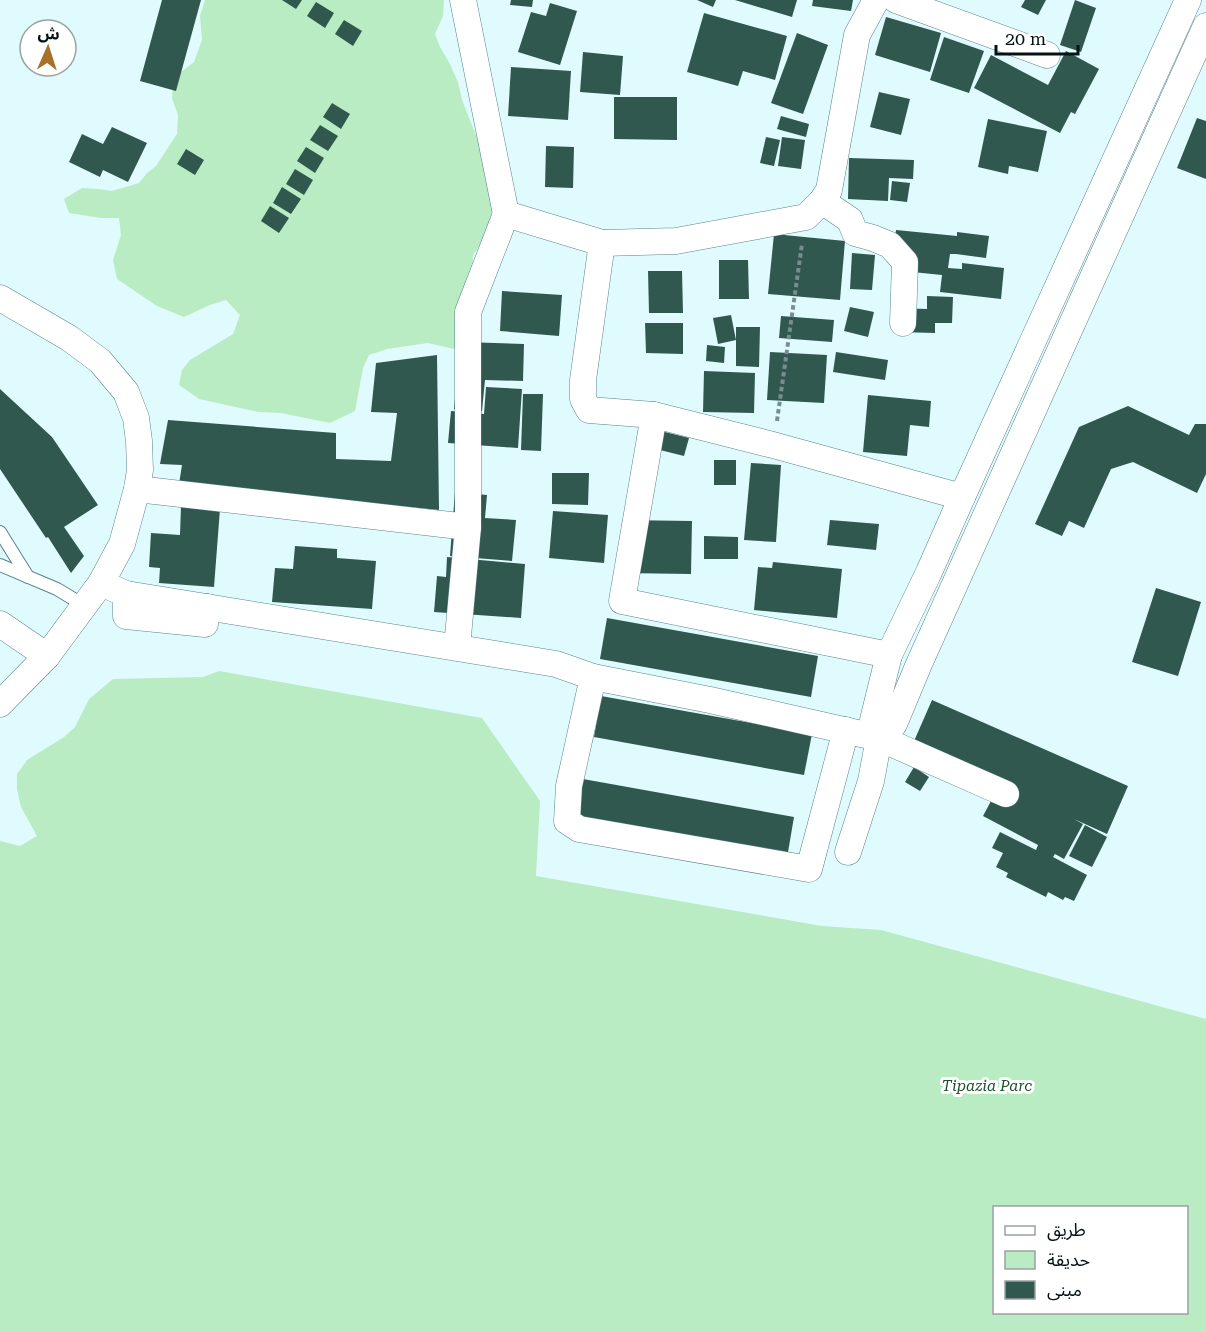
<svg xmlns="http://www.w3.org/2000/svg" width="1206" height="1332" font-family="'Roboto Serif','Noto Sans Arabic',serif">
	<rect width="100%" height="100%" fill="#e0fbfe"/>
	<!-- green -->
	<g fill="#b9ecc3" fill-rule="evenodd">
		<path d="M205 0H444L443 16 435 34 440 47 450 64 458 82 462 100 479 143 494 216 487 235 473 255 472 274 454 349 428 343 387 349 369 355 363 368 355 411 330 423 281 413 258 412 199 399 179 385 182 370 190 360 233 334 240 315 226 300 210 305 184 317 157 306 117 279 113 260 121 235 119 218H101L69 213 64 199 82 188 99 189 112 191 139 183 147 173 156 166 177 134 178 115 172 98 173 82 181 72 194 62 202 40 200 16Z"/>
		<path d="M219 671 482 718 540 801 536 876 822 926 881 930 1206 1019V1332H0V841L20 846 37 836 21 807 17 789V774L27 760 64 737 75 727 89 699 113 679 203 677ZM994 1208H1186V1312H994Z"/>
	</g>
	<!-- building -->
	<g fill="#30584f">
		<path d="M162 0H201L176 91 140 81Z"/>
		<path d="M282 0H302L296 9Z"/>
		<path d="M511 0H533L532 7 510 5Z"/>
		<path d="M697 0H716L713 7Z"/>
		<path d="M735 0H797L792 17Z"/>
		<path d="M813 0H853L851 11 812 6Z"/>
		<path d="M1025 0H1046L1038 15 1021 7Z"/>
		<path d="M1075 0 1096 8 1081 52 1060 45Z"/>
		<path d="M316 2 334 13 325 28 307 16Z"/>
		<path d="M550 3 577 11 560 65 518 52 531 12 546 16Z"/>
		<path d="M704 13 787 36 775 80 743 71 738 86 687 72Z"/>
		<path d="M886 17 941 33 930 72 875 55Z"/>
		<path d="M344 20 362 31 353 46 335 34Z"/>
		<path d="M797 33 828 45 803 114 771 103Z"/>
		<path d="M944 37 984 51 969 93 930 80Z"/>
		<path d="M1066 51 1099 69 1075 114 1071 112 1060 133 974 88 991 55 1048 85Z"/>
		<path d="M583 52 623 56 620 95 580 92Z"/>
		<path d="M511 67 571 71 568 120 508 116Z"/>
		<path d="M879 92 910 99 901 135 870 127Z"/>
		<path d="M614 97H677V140L614 139Z"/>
		<path d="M332 103 350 114 341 129 323 117Z"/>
		<path d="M781 116 809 124 806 137 777 129Z"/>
		<path d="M1197 118 1206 121V179L1177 168Z"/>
		<path d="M988 119 1047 131 1038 172 1009 166 1008 174 978 167Z"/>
		<path d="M320 125 338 136 328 151 310 140Z"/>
		<path d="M112 127 147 143 128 182 103 170 100 177 69 162 82 134 103 144Z"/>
		<path d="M766 137 780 140 774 166 760 163Z"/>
		<path d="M782 137 805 140 801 169 778 166Z"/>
		<path d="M546 146 574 147 573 188 545 187Z"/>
		<path d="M306 147 324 158 315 173 297 161Z"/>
		<path d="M186 149 204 160 195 175 177 164Z"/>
		<path d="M849 158 914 160 913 179 889 178 888 201 848 199Z"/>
		<path d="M295 169 313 180 304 195 286 184Z"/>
		<path d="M892 181 910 183 907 202 890 200Z"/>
		<path d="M282 187 301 199 291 214 273 203Z"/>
		<path d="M270 206 289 218 279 233 261 221Z"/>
		<path d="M896 230 957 236V232L989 236 986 258 956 254H950L948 268 962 269V263L1004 268 1001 299 940 292 942 275 892 270Z"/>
		<path d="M774 234 845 241 840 300 768 294Z"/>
		<path d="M852 253 875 255 872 290 850 289Z"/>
		<path d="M719 260H748L749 299H719Z"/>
		<path d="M648 271H682L683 313H649Z"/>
		<path d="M502 291 562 295 559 336 500 331Z"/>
		<path d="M927 296 953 297 952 323H935V333L897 332 898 308 927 309Z"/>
		<path d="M850 307 874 312 868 337 844 331Z"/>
		<path d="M731 315 736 340 718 344 713 318Z"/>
		<path d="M781 316 834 320 832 342 779 338Z"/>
		<path d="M645 323H683V354L646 353Z"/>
		<path d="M736 327H760L759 367 736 366Z"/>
		<path d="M464 342 524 344 523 381 485 380 482 411 454 409 457 377Z"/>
		<path d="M707 345 725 347 724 363 706 361Z"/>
		<path d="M770 352 827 355 824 403 767 400Z"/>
		<path d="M836 352 888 360 885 380 833 372Z"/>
		<path d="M437 355 439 510 179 484 182 465 160 464 168 420 336 433V459L391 461 397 413 371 412 376 363Z"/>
		<path d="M704 371 755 373 754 413 703 412Z"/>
		<path d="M486 387 522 389 518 448 448 443 451 411 484 414Z"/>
		<path d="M0 389 52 437 98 505 64 527 84 556 71 573 48 537 46 538 0 469Z"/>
		<path d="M523 394H543L541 451 521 450Z"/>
		<path d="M868 395 931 401 929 427 910 425 907 456 863 452Z"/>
		<path d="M1128 406 1189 435 1195 424H1206V474L1197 493 1133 462 1111 469 1084 528 1069 521 1062 536 1035 524 1079 427Z"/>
		<path d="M649 428 689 438 684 456 644 446Z"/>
		<rect x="714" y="460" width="22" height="25"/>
		<path d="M751 463 781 465 776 542 744 540Z"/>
		<path d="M552 473H589L588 505 552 504Z"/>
		<path d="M455 492 487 495 485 518 516 520 512 561 450 556Z"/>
		<path d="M181 506 220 509 214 587 159 583 160 568 149 567 151 533 180 535Z"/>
		<path d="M553 511 608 515 604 563 549 558Z"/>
		<path d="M622 520 692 521 691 574 621 573Z"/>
		<path d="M830 520 879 524 876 550 827 545Z"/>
		<path d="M704 536 738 537V559H704Z"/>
		<path d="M295 546 337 549V558L376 561 372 609 272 602 275 568 293 569Z"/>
		<path d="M447 557 525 564 521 618 434 612 437 576 446 577Z"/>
		<path d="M773 562 842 569 837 618 754 610 758 567 772 568Z"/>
		<path d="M1156 588 1201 602 1178 676 1132 662Z"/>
		<path d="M607 618 818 656 811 697 600 659Z"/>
		<path d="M601 696 812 734 804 775 594 737Z"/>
		<path d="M932 700 1128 786 1107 834 1074 819 1083 824 1064 859 1055 854 1053 857 1087 875 1074 901 1065 897 1063 900 1048 892 1046 897 1006 877 1008 873 996 867 1003 853 992 848 1000 832 1036 850 1038 845 983 816 999 786 911 748Z"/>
		<path d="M914 767 929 777 920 791 905 782Z"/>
		<path d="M583 779 794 817 787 858 576 820Z"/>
		<path d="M1085 825 1107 837 1092 867 1069 856Z"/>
	</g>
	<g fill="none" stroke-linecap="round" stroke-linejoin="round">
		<!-- service casing -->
		<g stroke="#598489" stroke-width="14">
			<g id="service">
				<path d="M0 532 28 577"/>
				<path d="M0 565 57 589 85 606"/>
			</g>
		</g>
		<!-- minor casing -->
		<g stroke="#598489" stroke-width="27">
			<g id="minor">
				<path d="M463 0 506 214"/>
				<path d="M876 0 857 35 829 190 822 201 806 217 676 241 602 243 583 380V399L589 410 654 415 622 601 889 655"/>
				<path d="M896 0 1047 55"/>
				<path d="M822 201 850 220 855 233 873 238 890 245 905 262 903 323"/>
				<path d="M0 298 69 338 100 361 126 392 136 418 139 441 140 470 137 489 122 544 101 583 47 656 0 704"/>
				<path d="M654 415 773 445 962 497"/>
				<path d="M137 489 468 527 457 647"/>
				<path d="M468 527V312L506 214 602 243"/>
				<path d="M101 583 126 594 556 664 593 677 710 700 879 738 1006 794"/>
				<path d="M126 594V616L205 624 207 607"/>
				<path d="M0 624 47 656"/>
				<path d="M593 677 569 786 567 821 579 829 809 869 846 730"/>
				<path d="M879 738 894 724 919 664 1206 26"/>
				<path d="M848 852 871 781 879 738 873 720 889 655 929 572 962 497 1188 0"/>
			</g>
		</g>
		<!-- path -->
		<path stroke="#778d90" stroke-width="4" stroke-dasharray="4.5 3" stroke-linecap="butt" d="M777 421 802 244"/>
		<!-- service -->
		<use href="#service" stroke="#fff" stroke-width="12"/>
		<!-- minor -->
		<use href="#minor" stroke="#fff" stroke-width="26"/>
	</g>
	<g text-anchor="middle" stroke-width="6" stroke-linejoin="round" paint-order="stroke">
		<!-- park labels -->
		<g font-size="15" font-style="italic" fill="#1e512d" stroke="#fff">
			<text x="987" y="1091">Tipazia Parc</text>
		</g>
	</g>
	<!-- legend -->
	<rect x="993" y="1206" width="195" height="108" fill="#ffffff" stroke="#9aa1a1" stroke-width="1.5"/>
	<rect x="1005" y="1226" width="30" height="9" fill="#ffffff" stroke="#9aa1a1" stroke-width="1.5"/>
	<text x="1047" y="1236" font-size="18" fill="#031315">طريق</text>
	<rect x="1005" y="1251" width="30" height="18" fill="#b9ecc3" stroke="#9aa1a1" stroke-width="1.5"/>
	<text x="1047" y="1266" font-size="18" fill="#031315">حديقة</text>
	<rect x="1005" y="1281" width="30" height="18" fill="#30584f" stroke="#9aa1a1" stroke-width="1.5"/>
	<text x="1047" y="1296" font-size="18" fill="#031315">مبنى</text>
	<!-- north arrow -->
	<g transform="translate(48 48) rotate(3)"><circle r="28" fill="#ffffff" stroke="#9aa1a1" stroke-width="1.5"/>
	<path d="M0-4.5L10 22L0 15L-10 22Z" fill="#a6712b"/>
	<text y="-9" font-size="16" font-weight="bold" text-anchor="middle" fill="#031315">ش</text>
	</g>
	<!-- scale -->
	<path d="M996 45v9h82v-9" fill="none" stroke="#031315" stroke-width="3"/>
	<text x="1005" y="45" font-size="18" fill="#031315" stroke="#ffffff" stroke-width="4.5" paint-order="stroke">20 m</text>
</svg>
